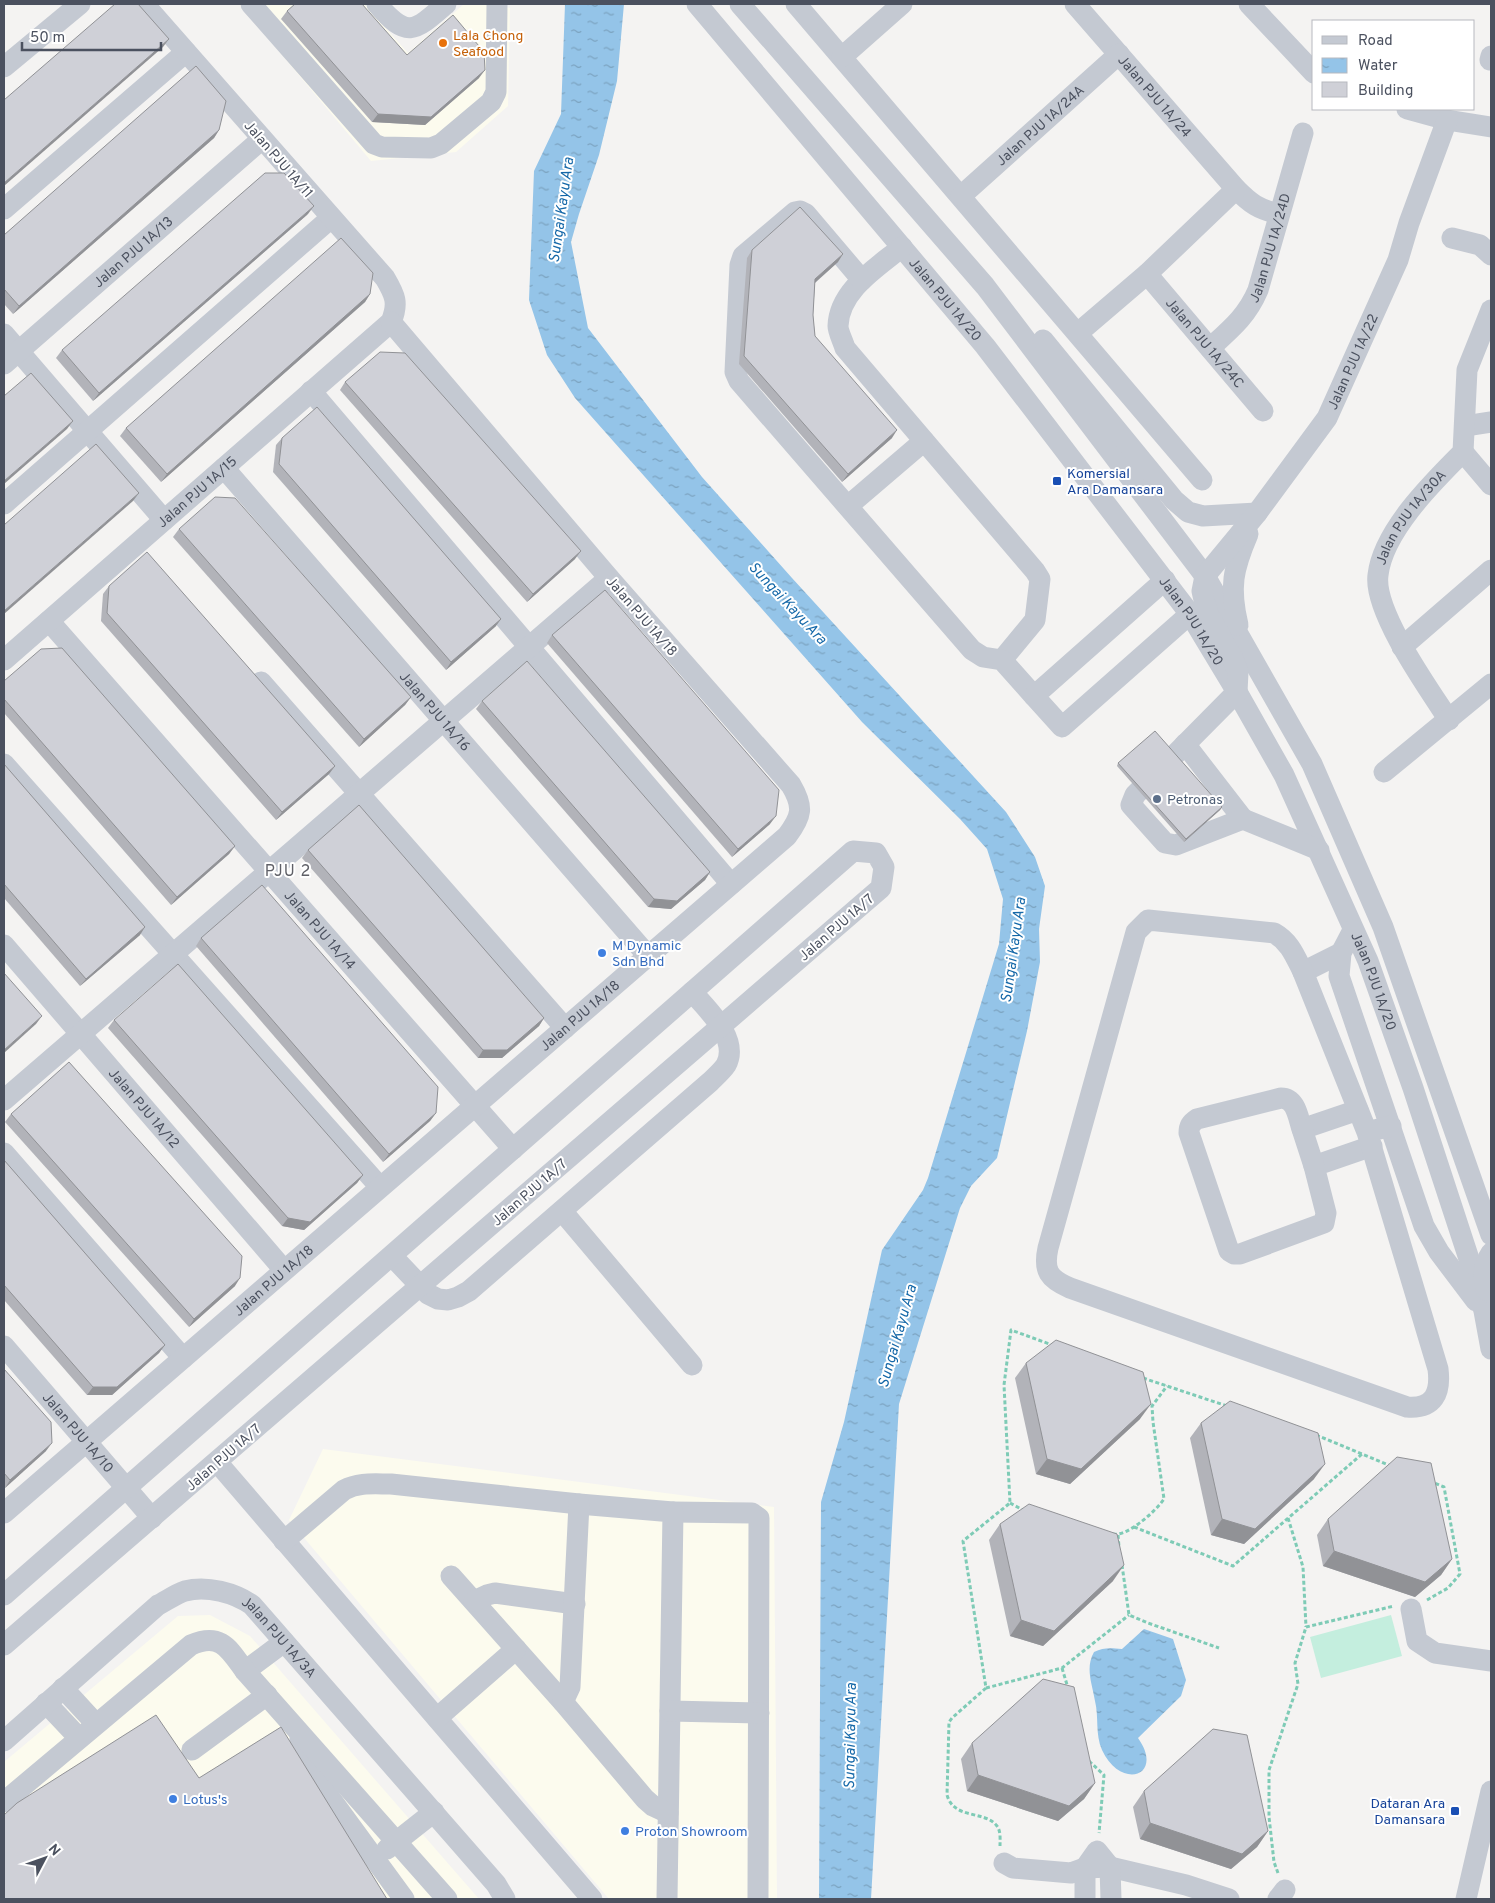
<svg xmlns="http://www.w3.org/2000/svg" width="1495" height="1903" font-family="Overpass,sans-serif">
	<defs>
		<pattern id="water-ripples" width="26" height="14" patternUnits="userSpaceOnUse" patternTransform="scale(1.25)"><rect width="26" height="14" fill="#94c4e8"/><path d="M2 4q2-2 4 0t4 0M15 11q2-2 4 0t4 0" fill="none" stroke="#7ba2bf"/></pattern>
	</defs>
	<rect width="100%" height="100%" fill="#f4f3f2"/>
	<!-- commercial -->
	<g fill="#fcfbee">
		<path d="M239 4H364L408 53 464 4H494L510 8 508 106 456 152 371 161Z"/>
		<path d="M323 1449 774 1507 777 1899H609L289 1520Z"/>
		<path d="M210 1615 250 1636 479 1899H4V1762L178 1616Z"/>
	</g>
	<!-- garden -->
	<path fill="#c4eede" d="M1391 1615 1402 1656 1321 1678 1310 1637Z"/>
	<!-- water -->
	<g fill="url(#water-ripples)">
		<path d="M565 4H624L617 81 599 155 579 214 571 242 588 328 702 477 792 578 1006 812 1035 857 1045 886 1039 929 1040 962 1027 1031 997 1158 971 1186 960 1208 899 1404 871 1899H819L821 1502 844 1422 882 1250 923 1190 928 1178 999 944 1003 899 987 849 960 819 862 722 575 398 547 355 529 300 534 171 561 114Z"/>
		<path d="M1144 1629 1173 1639 1186 1680 1181 1696 1138 1738C1165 1776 1121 1791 1102 1750 1095 1734 1099 1717 1095 1701 1092 1683 1085 1668 1094 1652 1104 1647 1111 1648 1122 1649Z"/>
	</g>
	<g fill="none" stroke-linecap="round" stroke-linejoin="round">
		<!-- path -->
		<g stroke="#7ecbb6" stroke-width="3" stroke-dasharray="4 2.5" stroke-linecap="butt">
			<path d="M1143 1378 1227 1406"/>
			<path d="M1316 1435 1391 1466"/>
			<path d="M1010 1503 1023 1510"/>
			<path d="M1288 1518 1303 1567 1306 1627"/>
			<path d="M1134 1527 1233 1566 1362 1454"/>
			<path d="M1113 1534C1127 1537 1156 1511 1164 1499L1153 1422 1152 1406 1167 1386"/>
			<path d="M1118 1535 1119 1547"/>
			<path d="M1122 1565 1129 1615 1148 1623 1219 1648"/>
			<path d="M1427 1600 1448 1588 1460 1574 1444 1487 1432 1482"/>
			<path d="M1062 1668 1068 1688"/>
			<path d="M986 1688 1062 1668 1129 1615"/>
			<path d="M1089 1761 1104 1775 1099 1833"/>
			<path d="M1000 1846C1000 1840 1001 1831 997 1826 985 1810 954 1820 947 1795L949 1722 952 1718 986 1688 963 1541 1010 1503 1004 1385 1011 1330 1055 1346"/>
			<path d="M1278 1873 1274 1862 1269 1817V1770L1298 1684 1295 1663 1306 1627 1394 1606"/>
		</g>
		<!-- minor -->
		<g stroke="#c4c9d2" stroke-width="21">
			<path d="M251 4 374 144 382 147 431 148 441 144 491 102 496 92 497 4"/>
			<path d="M377 4C407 39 414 32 446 4"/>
			<path id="s1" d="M697 4 985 346 1190 614 1237 692 1284 775 1368 961 1413 1088 1471 1265 1484 1311 1491 1349"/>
			<path d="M740 4 985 286 1205 576 1312 764 1383 927 1491 1235"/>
			<path d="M796 4 1202 480"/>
			<path id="s2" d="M1075 4 1236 189C1251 204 1258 209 1279 214"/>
			<path d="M1249 4 1314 73"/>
			<path d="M842 57 902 4"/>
			<path d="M1490 60 1491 56"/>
			<path d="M4 67 80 4"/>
			<path d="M1407 109 1447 120 1491 127"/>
			<path id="s3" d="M961 196 1119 54"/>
			<path d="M4 209 186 52"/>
			<path d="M1452 238 1480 245 1491 255"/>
			<path d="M902 247C878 267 839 290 838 326 838 332 843 341 845 348L1035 571 1040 579 1035 620 1002 660"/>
			<path id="s4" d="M1147 274 1263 411"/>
			<path d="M862 280 806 214 800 211 795 212 743 256 740 265 735 372 739 381 972 650 983 657 1002 660 1034 696"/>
			<path d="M1078 333 1147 274 1236 189"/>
			<path d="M4 334 164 520"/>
			<path d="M1043 340 1174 500 1188 512 1203 516 1257 513"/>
			<path id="s5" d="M1210 348C1231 329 1247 316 1258 290L1303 133"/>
			<path id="s6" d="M4 364 262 139"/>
			<path d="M311 391 731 884"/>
			<path d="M1465 426 1491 422"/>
			<path d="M1463 452 1491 485"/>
			<path id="s7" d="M224 468 648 956"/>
			<path d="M4 504 331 218"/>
			<path d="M848 506 924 441"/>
			<path d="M1165 580 1034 696 1062 727 1190 614"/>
			<path id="s8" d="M49 621 513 1149"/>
			<path d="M1238 625C1229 587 1233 569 1248 534"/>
			<path d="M1402 647 1491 570"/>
			<path id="s9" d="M4 660 391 322C399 303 395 295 385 278L144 4"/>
			<path d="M261 682 565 1028"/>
			<path id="s10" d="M1449 720C1428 688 1373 611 1378 575 1383 531 1433 482 1463 452L1467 370 1491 310"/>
			<path d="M1185 744 1243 819"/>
			<path d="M4 764 380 1187"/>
			<path d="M1384 772 1491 684"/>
			<path id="s11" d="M1319 850 1243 819 1176 845 1165 843 1131 805 1135 795 1237 692 1238 672 1232 657 1208 614 1204 600 1202 591 1205 576 1257 513 1327 418 1398 260 1409 223 1447 120"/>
			<path d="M1353 930 1341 953 1339 976 1424 1226 1439 1252 1476 1301"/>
			<path id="s12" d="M4 945 284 1270"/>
			<path d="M1303 972 1341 953"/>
			<path d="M4 1100 609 578"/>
			<path d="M1358 1110 1302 1129C1298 1117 1296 1098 1281 1098L1197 1119C1191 1123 1189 1126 1189 1133L1229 1251 1234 1254H1240L1324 1223 1326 1213 1314 1166 1372 1146"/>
			<path d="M1302 1129 1314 1166"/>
			<path d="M1367 1132 1303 972C1295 956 1290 942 1274 933L1148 920 1136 932 1048 1248C1043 1271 1049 1279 1070 1288L1407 1407C1434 1409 1441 1393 1438 1369L1367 1132 1391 1126"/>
			<path d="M4 1153 183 1358"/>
			<path d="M562 1211 692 1365"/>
			<path d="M392 1256 428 1294 438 1299 448 1300 458 1297 469 1291 710 1082C715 1077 722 1071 726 1065 740 1039 707 1009 692 992"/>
			<path d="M1486 1290C1483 1277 1483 1265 1491 1253"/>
			<path id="s13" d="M4 1346 152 1518"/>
			<path d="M217 1462 592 1899"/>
			<path d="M673 1512 752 1513 759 1518 758 1899"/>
			<path id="s14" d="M4 1513 787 836C802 816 804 807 791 785L609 578 391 322"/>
			<path d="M284 1541 344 1490C359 1482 374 1484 391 1484L579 1504 673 1512 667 1899"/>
			<path d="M451 1576 563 1702 645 1799 653 1806 668 1813"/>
			<path d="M4 1595 853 851 876 853 884 867 881 888 4 1645"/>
			<path d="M474 1601 487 1595 495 1593 575 1604"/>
			<path d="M1411 1609 1417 1641 1435 1653 1491 1661"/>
			<path d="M245 1671 284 1642"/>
			<path d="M63 1688 96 1724"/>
			<path d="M563 1702 570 1687 579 1504"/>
			<path d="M46 1703 79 1738"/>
			<path d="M670 1711 759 1713"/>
			<path d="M437 1718 516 1649"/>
			<path d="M300 1739 305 1755 317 1780 404 1899"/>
			<path id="s15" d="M4 1741 158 1605C166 1601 176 1594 185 1591 207 1585 235 1593 252 1605L496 1884 505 1899"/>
			<path d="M192 1750 267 1695"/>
			<path d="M4 1802 191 1645C221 1632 229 1649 245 1671L447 1899"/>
			<path d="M387 1849 434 1812"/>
			<path d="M1004 1863 1013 1868 1071 1873 1085 1868 1110 1867 1186 1885 1229 1899"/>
			<path d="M1085 1899V1868L1097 1851 1110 1867 1111 1899"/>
			<path d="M1278 1899 1285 1890"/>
			<path d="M1466 1899 1491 1791"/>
		</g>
	</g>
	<!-- wall -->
	<g fill="#b2b3b9">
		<path d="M287 11 407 55 479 78 425 125 372 122 281 19Z"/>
		<path d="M219 130 214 138 13 314 4 304V235Z"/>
		<path d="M308 214 93 401 56 358 62 350Z"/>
		<path d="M752 250 838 262 815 283 813 315 815 336 892 438 842 482 739 364 747 258Z"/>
		<path d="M370 294 365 302 161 482 120 436 126 428Z"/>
		<path d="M345 382 575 559 527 602 340 390Z"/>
		<path d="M282 438 496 626 446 670 273 472 276 445Z"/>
		<path d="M179 529 411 697 405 705 359 747 173 537Z"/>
		<path d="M109 586 335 766 329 774 276 820 101 621 103 594Z"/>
		<path d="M552 635 770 824 732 857 547 643Z"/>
		<path d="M4 681 235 846 229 854 171 905 4 713Z"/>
		<path d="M482 701 710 872 705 880 671 909 648 907 476 709Z"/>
		<path d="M1118 763 1222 807 1220 810 1184 842 1117 766Z"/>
		<path d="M4 764 140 935 80 986 4 898Z"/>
		<path d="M308 850 544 1018 539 1026 502 1058H478L302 858Z"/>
		<path d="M201 938 436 1113 430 1121 383 1162 196 946Z"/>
		<path d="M114 1020 363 1175 357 1183 304 1230 282 1226 108 1028Z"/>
		<path d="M11 1114 235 1286 189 1327 5 1122Z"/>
		<path d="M4 1160 165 1345 159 1353 112 1395H87L4 1300Z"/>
		<path d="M1026 1363 1140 1419 1070 1484 1036 1474 1015 1378Z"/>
		<path d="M4 1369 46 1451 5 1488 4 1487Z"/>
		<path d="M1201 1423 1314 1479 1244 1544 1211 1535 1190 1438Z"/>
		<path d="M1328 1519 1452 1559 1441 1575 1415 1597 1323 1566 1317 1535Z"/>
		<path d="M1000 1524 1113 1581 1043 1646 1010 1636 989 1540Z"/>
		<path d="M972 1743 1095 1783 1084 1799 1058 1821 967 1791 961 1759Z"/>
		<path d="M1144 1791 1268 1831 1257 1847 1231 1869 1140 1839 1133 1807Z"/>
	</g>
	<!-- shaded-wall -->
	<g fill="#919296">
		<path d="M169 39 163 47 4 186V183Z"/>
		<path d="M485 70 479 78 425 125 372 122 378 114Z"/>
		<path d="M219 130 214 138 13 314 19 306Z"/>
		<path d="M314 206 308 214 93 401 99 393Z"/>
		<path d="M843 254 838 262 810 287 815 279Z"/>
		<path d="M370 294 365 302 161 482 167 474Z"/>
		<path d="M73 421 67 429 4 484V481Z"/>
		<path d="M897 430 892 438 842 482 848 474Z"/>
		<path d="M139 493 133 501 4 614V611Z"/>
		<path d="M581 551 575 559 527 602 533 594Z"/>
		<path d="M501 619 496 626 446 670 451 662Z"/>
		<path d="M411 697 405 705 359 747 364 739Z"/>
		<path d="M335 766 329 774 276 820 282 812Z"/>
		<path d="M1222 807 1220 810 1184 842 1186 839Z"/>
		<path d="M776 816 770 824 732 857 738 849Z"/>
		<path d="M235 846 229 854 171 905 177 897Z"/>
		<path d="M710 872 705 880 671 909 648 907 654 899Z"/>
		<path d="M145 927 140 935 80 986 86 979Z"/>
		<path d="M42 1016 36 1024 4 1053V1050Z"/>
		<path d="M544 1018 539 1026 502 1058H478L483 1050Z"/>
		<path d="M436 1113 430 1121 383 1162 389 1154Z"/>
		<path d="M363 1175 357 1183 304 1230 282 1226 288 1218Z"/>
		<path d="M240 1278 235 1286 189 1327 194 1319Z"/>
		<path d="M165 1345 159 1353 112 1395H87L93 1387Z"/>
		<path d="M1151 1404 1140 1419 1070 1484 1036 1474 1047 1459Z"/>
		<path d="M52 1443 46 1451 5 1488 10 1480Z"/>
		<path d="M1325 1464 1314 1479 1244 1544 1211 1535 1222 1519Z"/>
		<path d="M1334 1551 1452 1559 1441 1575 1415 1597 1323 1566Z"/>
		<path d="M1124 1565 1113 1581 1043 1646 1010 1636 1021 1620Z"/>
		<path d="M978 1775 1095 1783 1084 1799 1058 1821 967 1791Z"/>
		<path d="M1150 1823 1268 1831 1257 1847 1231 1869 1140 1839Z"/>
	</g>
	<!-- building -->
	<g fill="#cfd0d7" stroke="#919296">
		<path d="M115 4H138L169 39 4 183V100Z"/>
		<path d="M295 4H362L407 55 453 15 484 52 485 70 431 117 378 114 287 11Z"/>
		<path d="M196 66 226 101 219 130 19 306 4 289V235Z"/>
		<path d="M265 173H284L314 206 99 393 62 350Z"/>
		<path d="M800 207 843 254 815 279 813 315 815 336 897 430 848 474 744 356 752 250Z"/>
		<path d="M341 238 373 273 370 294 167 474 126 428Z"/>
		<path d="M380 352 405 353 581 551 533 594 345 382Z"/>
		<path d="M31 373 73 421 4 481V396Z"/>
		<path d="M317 407 501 619 451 662 279 464 282 438Z"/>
		<path d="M96 444 139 493 4 611V525Z"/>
		<path d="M215 497 235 498 411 697 364 739 179 529Z"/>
		<path d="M147 552 335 766 282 812 107 613 109 586Z"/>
		<path d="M605 590 779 790 776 816 738 849 552 635Z"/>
		<path d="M62 648 235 846 177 897 4 699V681L41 649Z"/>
		<path d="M527 661 710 872 677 901 654 899 482 701Z"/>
		<path d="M1155 731 1222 807 1186 839 1118 763Z"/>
		<path d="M4 764 145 927 86 979 4 884Z"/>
		<path d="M359 805 544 1018 507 1050H483L308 850Z"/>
		<path d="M262 885 438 1087 436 1113 389 1154 201 938Z"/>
		<path d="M178 964 363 1175 310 1222 288 1218 114 1020Z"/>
		<path d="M4 973 42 1016 4 1050Z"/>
		<path d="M69 1062 242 1256 240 1278 194 1319 11 1114Z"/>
		<path d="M4 1160 165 1345 117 1387H93L4 1285Z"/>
		<path d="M1056 1340 1143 1372 1151 1404 1081 1469 1047 1459 1026 1363Z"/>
		<path d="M4 1369 51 1422 52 1443 10 1480 4 1473Z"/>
		<path d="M1230 1401 1318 1433 1325 1464 1255 1529 1222 1519 1201 1423Z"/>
		<path d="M1397 1457 1431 1463 1452 1559 1425 1582 1334 1551 1328 1519Z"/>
		<path d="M1029 1504 1117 1534 1124 1565 1054 1631 1021 1620 1000 1524Z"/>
		<path d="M1043 1679 1074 1687 1095 1783 1069 1806 978 1775 972 1743Z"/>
		<path d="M156 1715 199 1778 281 1727 387 1899H4V1815L17 1803Z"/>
		<path d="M1213 1729 1247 1735 1268 1831 1242 1854 1150 1823 1144 1791Z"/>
	</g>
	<!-- markers -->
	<circle fill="#e8710a" stroke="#fff" stroke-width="2" cx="443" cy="43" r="5"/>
	<g fill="#1a4fb4" stroke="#fff" stroke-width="2">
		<rect x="1052" y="476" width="10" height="10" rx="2.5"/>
		<rect x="1450" y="1806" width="10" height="10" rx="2.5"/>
	</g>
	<circle fill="#5c6f8a" stroke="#fff" stroke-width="2" cx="1157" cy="799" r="5"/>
	<g fill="#3f7fe0" stroke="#fff" stroke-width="2">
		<circle cx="602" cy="953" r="5"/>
		<circle cx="173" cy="1799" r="5"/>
		<circle cx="625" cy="1831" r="5"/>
	</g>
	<g text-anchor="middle" stroke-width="4" stroke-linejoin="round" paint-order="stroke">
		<!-- food labels -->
		<g font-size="14" fill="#c56008" stroke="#fff" text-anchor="start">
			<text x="453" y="40">Lala Chong<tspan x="453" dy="16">Seafood</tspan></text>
		</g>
		<!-- street labels -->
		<g font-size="14" fill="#4b515f" stroke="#fff">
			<text dy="5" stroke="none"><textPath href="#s2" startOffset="122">Jalan PJU 1A/24</textPath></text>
			<text dy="5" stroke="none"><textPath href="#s3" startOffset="106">Jalan PJU 1A/24A</textPath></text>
			<text transform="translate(279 159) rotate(49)" y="5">Jalan PJU 1A/11</text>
			<text dy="5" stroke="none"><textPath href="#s5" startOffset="120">Jalan PJU 1A/24D</textPath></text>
			<text dy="5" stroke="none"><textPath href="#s6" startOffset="171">Jalan PJU 1A/13</textPath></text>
			<text dy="5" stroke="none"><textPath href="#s1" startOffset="386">Jalan PJU 1A/20</textPath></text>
			<text dy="5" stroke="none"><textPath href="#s4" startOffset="90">Jalan PJU 1A/24C</textPath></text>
			<text dy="5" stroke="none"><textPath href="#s11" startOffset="758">Jalan PJU 1A/22</textPath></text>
			<text dy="5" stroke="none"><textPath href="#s9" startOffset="256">Jalan PJU 1A/15</textPath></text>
			<text dy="5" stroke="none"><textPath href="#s10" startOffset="231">Jalan PJU 1A/30A</textPath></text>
			<text transform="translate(642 616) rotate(49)" y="5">Jalan PJU 1A/18</text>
			<text dy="5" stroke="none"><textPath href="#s1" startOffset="791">Jalan PJU 1A/20</textPath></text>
			<text dy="5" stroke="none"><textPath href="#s7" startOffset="322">Jalan PJU 1A/16</textPath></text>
			<text transform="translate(836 927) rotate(-41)" y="5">Jalan PJU 1A/7</text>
			<text dy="5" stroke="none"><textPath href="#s8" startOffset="411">Jalan PJU 1A/14</textPath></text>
			<text dy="5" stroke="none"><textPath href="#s1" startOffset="1196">Jalan PJU 1A/20</textPath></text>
			<text dy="5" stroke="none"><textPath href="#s14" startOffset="761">Jalan PJU 1A/18</textPath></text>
			<text dy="5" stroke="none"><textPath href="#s12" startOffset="215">Jalan PJU 1A/12</textPath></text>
			<text transform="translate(529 1192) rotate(-41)" y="5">Jalan PJU 1A/7</text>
			<text dy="5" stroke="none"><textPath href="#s14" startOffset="356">Jalan PJU 1A/18</textPath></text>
			<text dy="5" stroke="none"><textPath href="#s13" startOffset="114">Jalan PJU 1A/10</textPath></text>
			<text transform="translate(223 1457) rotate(-41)" y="5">Jalan PJU 1A/7</text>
			<text dy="5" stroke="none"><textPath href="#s15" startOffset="348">Jalan PJU 1A/3A</textPath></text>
		</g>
		<!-- transit labels -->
		<g font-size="14" fill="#164399" stroke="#fff" text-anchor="start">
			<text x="1067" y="478">Komersial<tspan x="1067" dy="16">Ara Damansara</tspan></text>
			<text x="1445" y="1808" text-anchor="end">Dataran Ara<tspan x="1445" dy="16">Damansara</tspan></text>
		</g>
		<!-- service labels -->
		<g font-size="14" fill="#4e5e75" stroke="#fff" text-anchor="start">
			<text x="1167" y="804">Petronas</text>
		</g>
		<!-- shop labels -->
		<g font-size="14" fill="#366cbe" stroke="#fff" text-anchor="start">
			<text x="612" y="950">M Dynamic<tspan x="612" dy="16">Sdn Bhd</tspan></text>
			<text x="183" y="1804">Lotus's</text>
			<text x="635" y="1836">Proton Showroom</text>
		</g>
		<!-- water labels -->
		<g font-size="15" font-style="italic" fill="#1568a8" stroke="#fff">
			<text transform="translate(561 210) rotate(-82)" y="5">Sungai Kayu Ara</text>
			<text transform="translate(788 603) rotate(47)" y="5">Sungai Kayu Ara</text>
			<text transform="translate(1013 950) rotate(-82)" y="5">Sungai Kayu Ara</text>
			<text transform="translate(897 1336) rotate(-74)" y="5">Sungai Kayu Ara</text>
			<text transform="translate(850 1736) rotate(-89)" y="5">Sungai Kayu Ara</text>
		</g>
		<!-- quarter labels -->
		<g font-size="16" letter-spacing="1" fill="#5f6067" stroke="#fff">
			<text x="288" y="876">PJU 2</text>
		</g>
	</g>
	<!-- border -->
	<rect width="1495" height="1903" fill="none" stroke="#4b515f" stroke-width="10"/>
	<!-- legend -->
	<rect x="1312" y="20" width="162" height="90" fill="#ffffff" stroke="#b7b9bf"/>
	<rect x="1322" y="36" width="25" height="8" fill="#c4c9d2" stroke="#b7b9bf"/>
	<text x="1358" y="45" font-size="15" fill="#4b515f">Road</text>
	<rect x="1322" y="58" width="25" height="15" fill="url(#water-ripples)" stroke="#b7b9bf"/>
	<text x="1358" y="70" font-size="15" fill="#4b515f">Water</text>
	<rect x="1322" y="82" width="25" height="15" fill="#cfd0d7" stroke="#b7b9bf"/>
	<text x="1358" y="95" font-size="15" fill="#4b515f">Building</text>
	<!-- north arrow -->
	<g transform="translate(45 1858) rotate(49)" stroke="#ffffff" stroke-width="4" paint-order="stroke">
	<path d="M0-4L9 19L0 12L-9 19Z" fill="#4b515f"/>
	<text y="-8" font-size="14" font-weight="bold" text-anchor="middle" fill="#4b515f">N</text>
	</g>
	<!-- scale -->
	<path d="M22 42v8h139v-8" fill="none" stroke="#4b515f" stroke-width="2.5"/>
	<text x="30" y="42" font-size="15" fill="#4b515f" stroke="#ffffff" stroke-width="4" paint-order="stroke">50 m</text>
</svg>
